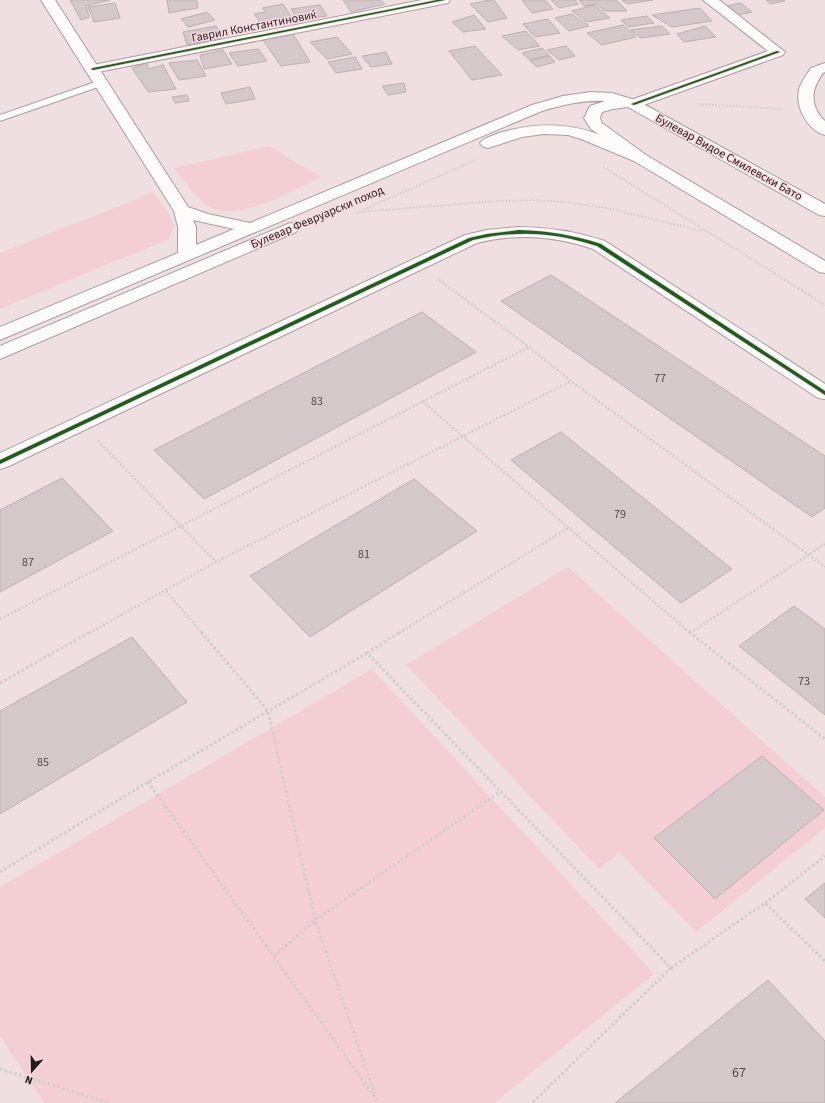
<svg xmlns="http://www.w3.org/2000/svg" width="825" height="1103" font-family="'Source Sans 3',sans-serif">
	<rect width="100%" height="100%" fill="#efdfe1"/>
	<!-- green -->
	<g fill="#f3cfd5">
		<path d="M269 146 321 177C292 190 246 219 214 209 199 204 184 180 174 168Z"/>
		<path d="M153 192 167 210 174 225 169 239 0 309V253L137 199Z"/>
		<path d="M568 567 825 797V828L696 932 620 853 599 869 406 665Z"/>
		<path d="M372 669 654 974 494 1103H44L0 1036V887Z"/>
	</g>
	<!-- building -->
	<g fill="#d5c8ca" stroke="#bcb0b2">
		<path d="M70 0H110L86 6 89 17 81 20Z"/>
		<path d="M167 0H197L198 8 169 13Z"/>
		<path d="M343 0H380L385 4 351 12Z"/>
		<path d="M490 0H494L507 18 488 22 470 4Z"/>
		<path d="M522 0H545L553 9 532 13Z"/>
		<path d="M551 0H575L578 4 559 8Z"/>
		<path d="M579 0H616L627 11H605L596 4 584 6Z"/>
		<path d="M622 0H653L627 4Z"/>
		<path d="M766 0H784L785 1 770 4Z"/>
		<path d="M115 3 120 18 94 22 88 7Z"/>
		<path d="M741 3 752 12 733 16 721 7Z"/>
		<path d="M283 4 294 21 264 27 254 14 266 12 262 8Z"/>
		<path d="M320 5 327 16 297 20 291 9Z"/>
		<path d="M594 5 610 18 587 22 572 11Z"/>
		<path d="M700 8 712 21 672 27 652 15Z"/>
		<path d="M207 12 215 20 188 27 181 19Z"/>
		<path d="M572 14 589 26 569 31 555 18Z"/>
		<path d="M474 15 486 29 463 32 452 22Z"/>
		<path d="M647 16 654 23 628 27 621 20Z"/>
		<path d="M548 19 560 33 535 37 523 24Z"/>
		<path d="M623 25 636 37 602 45 587 33Z"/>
		<path d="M216 26 222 38 187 45 183 32Z"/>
		<path d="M662 26 670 34 641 38 630 30Z"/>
		<path d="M705 26 716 37 684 42 677 34Z"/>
		<path d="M526 31 540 46 518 50 502 36Z"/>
		<path d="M293 34 310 62 281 66 263 40Z"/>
		<path d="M337 37 352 54 327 59 310 42Z"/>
		<path d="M475 46 502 75 472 80 449 51Z"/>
		<path d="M566 46 575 56 559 60 547 50Z"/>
		<path d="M542 48 549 55 530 60 522 53Z"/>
		<path d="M258 49 267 61 238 66 229 53Z"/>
		<path d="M223 50 232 64 204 69 200 55Z"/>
		<path d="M386 52 392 64 371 67 362 56Z"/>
		<path d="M550 56 555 62 537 67 530 61Z"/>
		<path d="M355 57 362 69 336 73 328 62Z"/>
		<path d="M197 60 206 76 179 80 169 63Z"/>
		<path d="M147 63 148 69 163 65 176 89 148 92 132 68Z"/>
		<path d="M404 83 406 92 388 95 382 86Z"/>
		<path d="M250 87 255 99 226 104 221 93Z"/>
		<path d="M187 95 189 101 175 103 172 97Z"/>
		<path d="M551 275 825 456V508L812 517 501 301Z"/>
		<path d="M422 312 476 352 204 499 154 450Z"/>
		<path d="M561 432 732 569 681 603 511 460Z"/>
		<path d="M62 478 113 531 0 592V510Z"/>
		<path d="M414 479 477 531 310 637 250 576Z"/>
		<path d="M794 606 825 629V715L739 646Z"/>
		<path d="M132 637 187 702 0 814V711Z"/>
		<path d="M762 756 824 810 715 899 654 838Z"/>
		<path d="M825 883V918L805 899Z"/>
		<path d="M768 980 825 1041V1103H615Z"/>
	</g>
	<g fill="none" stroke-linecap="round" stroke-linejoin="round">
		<!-- lane casing -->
		<g stroke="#a99e9f" stroke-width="2">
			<path id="lane" d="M101 80 105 83 104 85 0 121V115Z"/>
		</g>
		<!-- street casing -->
		<g stroke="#a99e9f" stroke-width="2">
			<g id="street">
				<path d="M422 0H450L448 3 443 4 93 73 88 72 86 69 88 66 93 65Z"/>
				<path d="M703 0H719L785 52 783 55 638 107 633 109 628 107 625 104 628 101 768 51Z"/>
				<path d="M825 63V72C821 74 820 78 817 83 810 96 814 111 825 121V135C808 131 795 107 799 90 800 83 807 74 811 68Z"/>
				<path d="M519 227C549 227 577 232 605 241L825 384V399L818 398 593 249C555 236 516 233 477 243L7 467 0 469V453L465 235 487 230Z"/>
			</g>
		</g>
		<!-- secondary casing -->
		<g stroke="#a99e9f" stroke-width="2">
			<g id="secondary">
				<path d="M41 0H55L188 207 208 214 250 223 532 105 563 96 590 92 612 93 638 101 825 204V216L819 215 628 107 613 109 602 112 600 118 602 123 646 155 825 261V273L819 272 634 161 581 139 568 135 544 134 522 137 488 148 482 146 480 143C484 137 493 136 499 133 533 123 565 122 598 134L591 129 584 118 590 106 605 101C583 100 563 105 542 111L0 340V327L178 253V227L174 211ZM193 220 234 229 196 245V227Z"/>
				<path d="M290 223 296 224 299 228 296 232 0 359V346Z"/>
			</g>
		</g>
		<!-- path-far2 -->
		<g stroke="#d1cdcd" stroke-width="2" stroke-dasharray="1.5 1.5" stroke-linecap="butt">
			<path d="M697 104 783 109"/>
			<path d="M603 167 776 274"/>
			<path d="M359 212 497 201 533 200 565 202 606 208 702 231"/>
			<path d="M356 213 476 160"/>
		</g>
		<!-- path-far1 -->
		<g stroke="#d1cdcd" stroke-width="2.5" stroke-dasharray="2 2" stroke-linecap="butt">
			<path d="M774 273 825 305"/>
			<path d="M439 280 529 347 571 381 825 567"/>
			<path d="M422 401 690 633"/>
			<path d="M98 441 216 562"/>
			<path d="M166 591 202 633"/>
			<path d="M0 619 529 347"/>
			<path d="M89 633 216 562 571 381"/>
			<path d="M399 633 568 528"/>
			<path d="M690 633 825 544"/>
		</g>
		<!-- path -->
		<g stroke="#d1cdcd" stroke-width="3" stroke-dasharray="2.5 2.5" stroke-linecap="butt">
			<path d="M201 632 268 711 315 920 376 1097"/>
			<path d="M689 632 825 739"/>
			<path d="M367 653 400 632"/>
			<path d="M0 683 90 632"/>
			<path d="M148 782 379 1103"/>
			<path d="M0 872 148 782 367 653 671 968 532 1103"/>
			<path d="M765 903 825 856"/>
			<path d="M274 956 315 920 500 792"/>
			<path d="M671 968 765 903 825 961"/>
			<path d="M0 1069 109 1103"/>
		</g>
		<!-- lane -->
		<use href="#lane" fill="#fdfafa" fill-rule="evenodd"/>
		<!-- street -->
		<use href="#street" fill="#fdfafa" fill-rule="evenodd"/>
		<!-- secondary -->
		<use href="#secondary" fill="#fdfafa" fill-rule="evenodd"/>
		<!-- cycleway casing -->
		<g stroke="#f5d9dd" stroke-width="2">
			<g id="cycleway">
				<path d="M437 0H445L93 70 91 69 93 68Z"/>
				<path d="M777 51 780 52 634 105 631 104Z"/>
				<path d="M519 230C548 231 574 235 601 244L825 391V395L597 246C554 232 517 230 473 240L0 464V460L469 238 487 234Z"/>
			</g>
		</g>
		<!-- cycleway -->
		<use href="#cycleway" fill="#1b5e20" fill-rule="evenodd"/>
	</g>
	<g text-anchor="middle" stroke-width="3" stroke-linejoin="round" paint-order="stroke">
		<!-- far-street labels -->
		<g font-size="12" fill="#261c1d" stroke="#f5d9dd">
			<text transform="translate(254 26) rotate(-11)" y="4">Гаврил Константиновиќ</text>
			<text transform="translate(729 157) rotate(29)" y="4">Булевар Видое Смилевски Бато</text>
			<text transform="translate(317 217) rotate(-23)" y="4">Булевар Февруарски поход</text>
		</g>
		<!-- number labels -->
		<g font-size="12" fill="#524748">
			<text x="660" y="382">77</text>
			<text x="317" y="405">83</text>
			<text x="620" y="518">79</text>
			<text x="364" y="558">81</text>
			<text x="28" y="566">87</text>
			<text x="804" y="685">73</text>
			<text x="43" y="766">85</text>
		</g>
		<!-- near-number labels -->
		<g font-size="14" fill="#524748">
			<text x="739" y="1077">67</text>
		</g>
	</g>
	<!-- north arrow -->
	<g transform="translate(32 1071) rotate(200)" stroke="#f5d9dd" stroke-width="3" paint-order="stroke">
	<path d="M0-3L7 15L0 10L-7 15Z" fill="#261c1d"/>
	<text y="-6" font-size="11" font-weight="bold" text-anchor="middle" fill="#261c1d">N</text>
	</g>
</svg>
